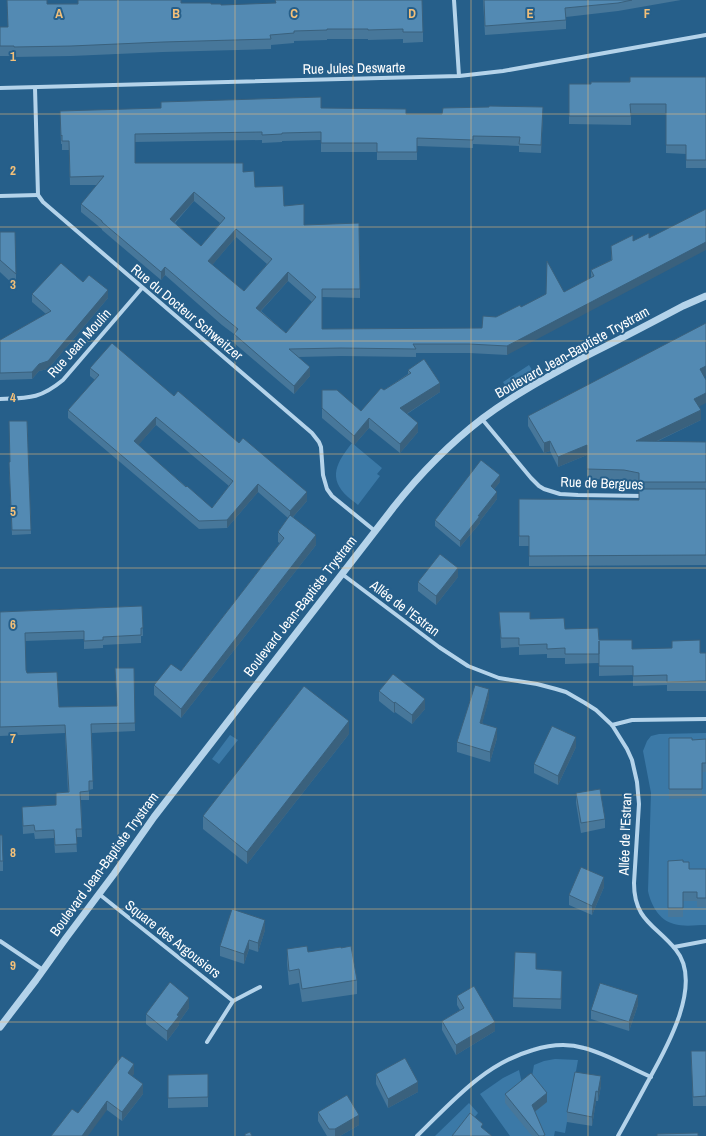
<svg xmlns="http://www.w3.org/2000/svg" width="706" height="1136" font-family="'Archivo Narrow',sans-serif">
	<rect width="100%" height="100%" fill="#265f8a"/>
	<!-- green -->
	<g fill="#3b79a7">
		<path d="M529 365 534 373 508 390 503 382Z"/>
		<path d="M352 443 382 468 377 474 380 476 358 505C355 502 351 500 348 497 327 478 337 462 352 443Z"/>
		<path d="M706 733V925C696 925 684 927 674 924 659 920 651 905 648 891L651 793 643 751 647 741 651 736 659 734Z"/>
		<path d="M230 735 238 740 219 764 212 759Z"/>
		<path d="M555 1059 578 1060 565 1133 555 1131 554 1136H510L480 1094 503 1078 519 1070 523 1088 531 1082 534 1065 544 1061Z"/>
		<path d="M469 1103 478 1113 459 1136H435Z"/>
	</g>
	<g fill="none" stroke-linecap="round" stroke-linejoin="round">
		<!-- minor -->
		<g stroke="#b4d3ea" stroke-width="4">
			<path d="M454 0 459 76"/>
			<path d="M0 88 459 76 503 71 706 35"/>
			<path d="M35 88 38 195 43 202 312 433 319 442 321 447 323 475 327 489 332 496 375 531"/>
			<path d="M0 196 38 195"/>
			<path d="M0 399C29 398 40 399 63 380L142 288"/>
			<path d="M482 419 531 478 539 486 544 489 560 494 578 495 644 496"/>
			<path d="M342 574 439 647 468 666 499 678 537 684 556 689 566 692 585 703 596 710 612 725 627 749 632 760 637 782 639 804 634 883C634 921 656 925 676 950 704 984 665 1051 647 1083 638 1100 628 1118 618 1136"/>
			<path d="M612 725 632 720 706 719"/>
			<path d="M99 894 233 1001 207 1042"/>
			<path d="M0 941 43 970"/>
			<path d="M674 947 706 941"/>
			<path d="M233 1001 260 987"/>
			<path d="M417 1136C452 1102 484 1064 533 1050 549 1045 567 1043 584 1048 605 1053 630 1068 651 1077"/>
		</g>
		<!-- tertiary -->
		<path stroke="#b4d3ea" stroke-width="7" d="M0 1027 36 980 66 938 114 874 154 817 393 508C419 475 449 444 483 418 515 394 551 375 586 356 619 340 651 323 683 306L706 296"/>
	</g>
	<!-- wall -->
	<g fill="#47779a" fill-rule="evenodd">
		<path d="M7 0 47 4 181 3 221 5 423 32V42L403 43V39L368 40V39H327V40L294 41V43L271 45V49L163 52 71 56 14 57V56H0V27H8Z"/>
		<path d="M483 0H681L618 11 566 17V29L485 35Z"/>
		<path d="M706 77V168H686V154L666 153V113H631V125L569 124V84H591Z"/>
		<path d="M321 108 406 114 543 116 541 153 519 152V146L473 144V148L417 146V160H377V152H321V140L282 141V142L262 143V140L135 142V163L243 172 255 187 284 206 304 225 360 289V298L322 297V329L482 328 496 317 564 292 591 278V270L611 260V246L633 241 507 355 469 353H416V357L341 356 298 357 310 376 294 394 234 343V334L222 325 165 275 161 280 102 230V229L81 212V204L97 185H70L69 150H62V144H61L60 111ZM194 201 220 223 201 246 175 223ZM236 237 267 264 244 291 212 265ZM288 281 312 302 286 333 261 311Z"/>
		<path d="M0 232 16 274V287L0 272Z"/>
		<path d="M83 282 108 298 48 369 39 371 32 379 0 380V340L46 314 32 302V294Z"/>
		<path d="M90 368 174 396 239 443 307 501 293 517 316 545 181 718 154 695V685L181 671 280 543 278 542V532L288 518 258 492 227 528 199 529 68 418V410L95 380 90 376ZM156 425 229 486 212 508 169 472 138 445Z"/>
		<path d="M408 370 440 392 407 414 418 432 400 453 369 428 354 445 322 418V390L361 411 384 390 408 374Z"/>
		<path d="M704 377 699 407 701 420 656 442H706V565L529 566V546H519V499L639 500V483L624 480 587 479V455L558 467 550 451 544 453 528 426V416Z"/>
		<path d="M27 421 31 534 12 535 9 466 10 462Z"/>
		<path d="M500 482 494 489 497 499 480 521V523L460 547 435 526V520Z"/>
		<path d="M458 577 436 605 418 591V582Z"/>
		<path d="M142 606 143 636H141V643L103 645V648L84 649V639L25 641 26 670 27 673 59 707 116 706 134 668 135 731 92 733 93 789 89 790V800H81L82 837H76L77 852 55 853 54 838 35 839 34 833 23 834 22 807 56 805V793L68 792 65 733 0 736V612Z"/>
		<path d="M499 612 530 619 565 629 599 640 632 649 706 653V691H667V685L633 686V675L599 676V653V663L565 664V658H547V654L519 655V647L501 648Z"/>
		<path d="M379 691 425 709 412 724 395 712 394 713 379 701Z"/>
		<path d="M489 698 482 723 497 738 490 762 457 752V742Z"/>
		<path d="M349 734 247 864 203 829V816Z"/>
		<path d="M669 738 692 740 706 739V772H702V798L669 799Z"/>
		<path d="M576 747 558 785 534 773V764Z"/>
		<path d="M576 793 605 819V828L581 833 576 803Z"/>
		<path d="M0 835 3 861V871H0Z"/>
		<path d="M668 861 683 862 689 869H706V907H697V901H683V917H668Z"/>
		<path d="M604 887 592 915 569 905V895Z"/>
		<path d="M265 930 258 952 249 949 244 964 220 956V946Z"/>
		<path d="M287 949 308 952 357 980V994L302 1002 299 983 289 985 287 963Z"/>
		<path d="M562 980 561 1009 513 1007V998Z"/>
		<path d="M457 996 495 1031 456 1055 442 1030V1021L460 1010 457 1005Z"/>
		<path d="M638 1005 629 1031 591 1019V1010Z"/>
		<path d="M189 1008 179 1022V1025L167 1041 146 1024V1014Z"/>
		<path d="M691 1051H706V1106H693Z"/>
		<path d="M134 1074 132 1076 143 1094 122 1121 107 1110 78 1113Z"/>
		<path d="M208 1074V1107L168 1108V1075Z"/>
		<path d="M376 1074 418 1092 388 1108 376 1084Z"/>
		<path d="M601 1086 598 1101H596L592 1126 567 1122V1112Z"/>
		<path d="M505 1094 547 1102 535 1111 545 1136H532L505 1103Z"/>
		<path d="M318 1112 359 1125 340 1136H327L318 1121Z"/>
	</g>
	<!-- shaded-wall -->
	<g fill="#3a617d">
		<path d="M543 107V116L541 153V145Z"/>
		<path d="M194 192V201L170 227V219Z"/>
		<path d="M236 229V237L208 270V261Z"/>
		<path d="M706 242V250L507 355V346Z"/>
		<path d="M165 267V275L161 280V272Z"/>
		<path d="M288 272V281L256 316V308Z"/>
		<path d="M108 290V298L48 369 39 371 32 379V372Z"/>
		<path d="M706 366V376L700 379V369Z"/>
		<path d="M310 367V376L294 394V386Z"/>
		<path d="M440 383V392L400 418V408Z"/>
		<path d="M706 393V403L694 409V399Z"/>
		<path d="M701 410V420L636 451V441Z"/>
		<path d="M156 417V425L134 450V441Z"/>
		<path d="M369 418V428L354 445V436Z"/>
		<path d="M418 423V432L400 453V444Z"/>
		<path d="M550 441V451L544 453V443Z"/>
		<path d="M587 445V455L558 467V457Z"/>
		<path d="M500 475V482L491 493V486Z"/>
		<path d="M258 484V492L227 528V520Z"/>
		<path d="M307 492V501L290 520V511Z"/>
		<path d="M497 492V499L480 521V523L460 547V541L478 516Z"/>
		<path d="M316 535V545L181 718V709Z"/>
		<path d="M458 568V577L436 605V596Z"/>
		<path d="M489 689V698L480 732V723Z"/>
		<path d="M425 699V709L412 724V715Z"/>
		<path d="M395 702V712L394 713V703Z"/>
		<path d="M349 721V734L247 864V852Z"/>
		<path d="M497 728V738L490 762V752Z"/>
		<path d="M576 737V747L558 785V776Z"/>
		<path d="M604 877V887L592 915V906Z"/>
		<path d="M265 920V930L258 952V943Z"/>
		<path d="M249 940V949L244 964V954Z"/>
		<path d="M562 971V980L561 1009V999Z"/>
		<path d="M638 995V1005L629 1031V1022Z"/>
		<path d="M189 998V1008L179 1022V1025L167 1041V1031L177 1015Z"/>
		<path d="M495 1022V1031L456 1055V1045Z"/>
		<path d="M134 1064V1074L128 1082V1073Z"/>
		<path d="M601 1076V1086L598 1101V1092Z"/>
		<path d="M418 1082V1092L388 1108V1099Z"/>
		<path d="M143 1084V1094L122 1121V1112Z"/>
		<path d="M596 1091V1101L592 1126V1117Z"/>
		<path d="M547 1093V1102L532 1114V1105Z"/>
		<path d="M107 1101V1110L88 1136H82Z"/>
		<path d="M359 1115V1125L340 1136H335V1129Z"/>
	</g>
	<!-- building -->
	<g fill="#538ab3" stroke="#3a617d" fill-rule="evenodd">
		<path d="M7 0H47V4H78V0H181V3H211V4H221V5L276 3 275 0H422L423 32H403V29L368 30V29H327V30L294 31V33L270 35 271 39 163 42 71 46 14 47V46H0V27H8Z"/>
		<path d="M484 0H632L618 3 565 8 566 20 485 26Z"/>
		<path d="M630 77H706V160H686V145H666V104H630L631 116H569V84H591V82H630Z"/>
		<path d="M321 97V108L406 109V114H442L443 108 489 107V106L543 107 541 145 519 144 520 137 473 136V140L417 138V152H377V143H321V132L282 133V134L262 135V132L135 134V163H243V172L254 171 255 187 283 186 284 206 304 204V225L359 223 360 289H322V329L482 328 483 316 496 317 520 305 521 307 546 294 547 261 564 292 594 276 591 270 612 260 611 246 633 235V241L649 233V238L706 209V242L507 346 469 344H413L416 349 341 348 289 349 310 367 294 386 234 334 238 329 222 316 165 267 161 272 102 222V221L81 204 104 176 70 177 69 141H62V135L61 136 60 111 161 108V102ZM194 192 225 218 201 246 170 219ZM236 229 272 259 244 291 208 261ZM288 272 316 297 286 333 256 308Z"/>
		<path d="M0 232H15L16 274 0 260Z"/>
		<path d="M61 263 83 282 89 275 108 290 48 361 39 364 32 372 0 373V340L51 311 32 294Z"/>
		<path d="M706 323V366L700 369 706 380V393L694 399 701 410 636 441 706 442V482H639V473L624 470 587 469V445L558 457 550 441 544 443 528 416Z"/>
		<path d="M112 343 174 396 178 391 239 443 243 438 307 492 290 511 258 484 227 520 199 521 68 410 99 375 90 368ZM156 417 233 481 212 508 187 486 186 487 169 472 134 441Z"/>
		<path d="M424 359 440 383 400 408 418 423 400 444 369 418 354 436 322 408V390H337L361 411 381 388 384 390 411 373 408 370Z"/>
		<path d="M9 421H27L31 530H12L9 462H10Z"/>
		<path d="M481 460 500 475 491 486 497 492 478 516H480L460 541 435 520Z"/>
		<path d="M639 489H706V555L529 556V536H519V499L639 500Z"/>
		<path d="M290 515 316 535 181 709 154 685 171 664 181 671 284 538 278 532Z"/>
		<path d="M440 554 458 568 436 596 418 582Z"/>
		<path d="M142 606 143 628H141V635L103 637V640L84 641V631L25 633 26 670 27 673 57 672 59 707 117 706 115 668H134L135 723 91 724 93 781H89V791L80 792 82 829H76L77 844 55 845 54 830 35 831 34 825 23 826 22 807 56 805V793L69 792 65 725 0 727V612Z"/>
		<path d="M499 612H530V619L564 618 565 629 598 628 599 640H632V649L672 648V641L700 640V653H706V681L667 682V675L633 676V666H599V641V654H565V648L547 649V644L519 645V638H501Z"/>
		<path d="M393 674 425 699 412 715 395 702 394 703 379 691Z"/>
		<path d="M475 685 489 689 480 723 497 728 490 752 457 742Z"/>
		<path d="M304 686 349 721 247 852 203 816Z"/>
		<path d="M552 726 576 737 558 776 534 764Z"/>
		<path d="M669 738H692V740L706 739V763H702V789H669Z"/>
		<path d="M600 789 605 819 581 823 576 793Z"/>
		<path d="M0 835H2L3 861H0Z"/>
		<path d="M683 860V862H689V869H706V898H697V892H683V908H668V861Z"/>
		<path d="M581 867 604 877 592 906 569 895Z"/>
		<path d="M232 909 265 920 258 943 249 940 244 954 220 946Z"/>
		<path d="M307 946 308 952 341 947V948L351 946 357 980 302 989 299 969 289 971 287 949Z"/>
		<path d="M515 952 536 953V969L562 971 561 999 513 998Z"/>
		<path d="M170 982 189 998 177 1015 179 1016 167 1031 146 1014Z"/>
		<path d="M600 983 638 995 629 1022 591 1010Z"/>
		<path d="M474 986 495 1022 456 1045 442 1021 464 1008 457 996Z"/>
		<path d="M691 1051H706V1096L693 1097Z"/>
		<path d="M122 1056 134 1064 128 1073 143 1084 122 1112 107 1101 82 1136H51L72 1109 78 1113Z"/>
		<path d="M405 1058 418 1082 388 1099 376 1074Z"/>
		<path d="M575 1072 601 1076 598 1092 596 1091 592 1117 567 1112Z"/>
		<path d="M531 1073 547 1093 532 1105 545 1135 543 1136H539L505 1094Z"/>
		<path d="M208 1074V1097L168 1098V1075Z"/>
		<path d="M347 1095 359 1115 335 1129H329L318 1112Z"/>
		<path d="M470 1113 483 1124 481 1127 492 1136H452Z"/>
		<path d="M250 1132 252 1136H245V1134Z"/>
		<path d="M698 1133V1136H657V1134Z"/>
	</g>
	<!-- grid -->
	<path fill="none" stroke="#f3c079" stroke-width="1" stroke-opacity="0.55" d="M118 0V1136M235 0V1136M353 0V1136M471 0V1136M588 0V1136M0 114H706M0 227H706M0 341H706M0 454H706M0 568H706M0 682H706M0 795H706M0 909H706M0 1022H706"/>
	<g text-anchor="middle" stroke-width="4" stroke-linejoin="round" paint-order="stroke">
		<!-- street labels -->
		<g font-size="14" fill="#fff" stroke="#265f8a">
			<text transform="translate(354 68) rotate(-1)" y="5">Rue Jules Deswarte</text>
			<text transform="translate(187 312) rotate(40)" y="5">Rue du Docteur Schweitzer</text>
			<text transform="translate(79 343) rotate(-48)" y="5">Rue Jean Moulin</text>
			<text transform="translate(572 352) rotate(-29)" y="5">Boulevard Jean-Baptiste Trystram</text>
			<text transform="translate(602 483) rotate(2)" y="5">Rue de Bergues</text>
			<text transform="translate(300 606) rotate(-52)" y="5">Boulevard Jean-Baptiste Trystram</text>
			<text transform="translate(405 608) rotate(37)" y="5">Allée de l'Estran</text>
			<text transform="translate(625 834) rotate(-88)" y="5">Allée de l'Estran</text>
			<text transform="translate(104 864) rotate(-54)" y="5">Boulevard Jean-Baptiste Trystram</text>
			<text transform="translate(173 939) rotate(38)" y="5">Square des Argousiers</text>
		</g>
	</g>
	<g font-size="13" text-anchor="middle" font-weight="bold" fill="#f3c079" stroke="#265f8a" stroke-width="4" stroke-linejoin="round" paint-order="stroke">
		<text x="59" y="18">A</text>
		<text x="176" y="18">B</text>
		<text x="294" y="18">C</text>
		<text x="412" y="18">D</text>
		<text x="530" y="18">E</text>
		<text x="647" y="18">F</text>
		<text x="13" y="61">1</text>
		<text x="13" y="175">2</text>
		<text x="13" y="289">3</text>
		<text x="13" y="402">4</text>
		<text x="13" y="516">5</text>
		<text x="13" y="629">6</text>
		<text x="13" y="743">7</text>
		<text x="13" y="857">8</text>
		<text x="13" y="970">9</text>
	</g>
</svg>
